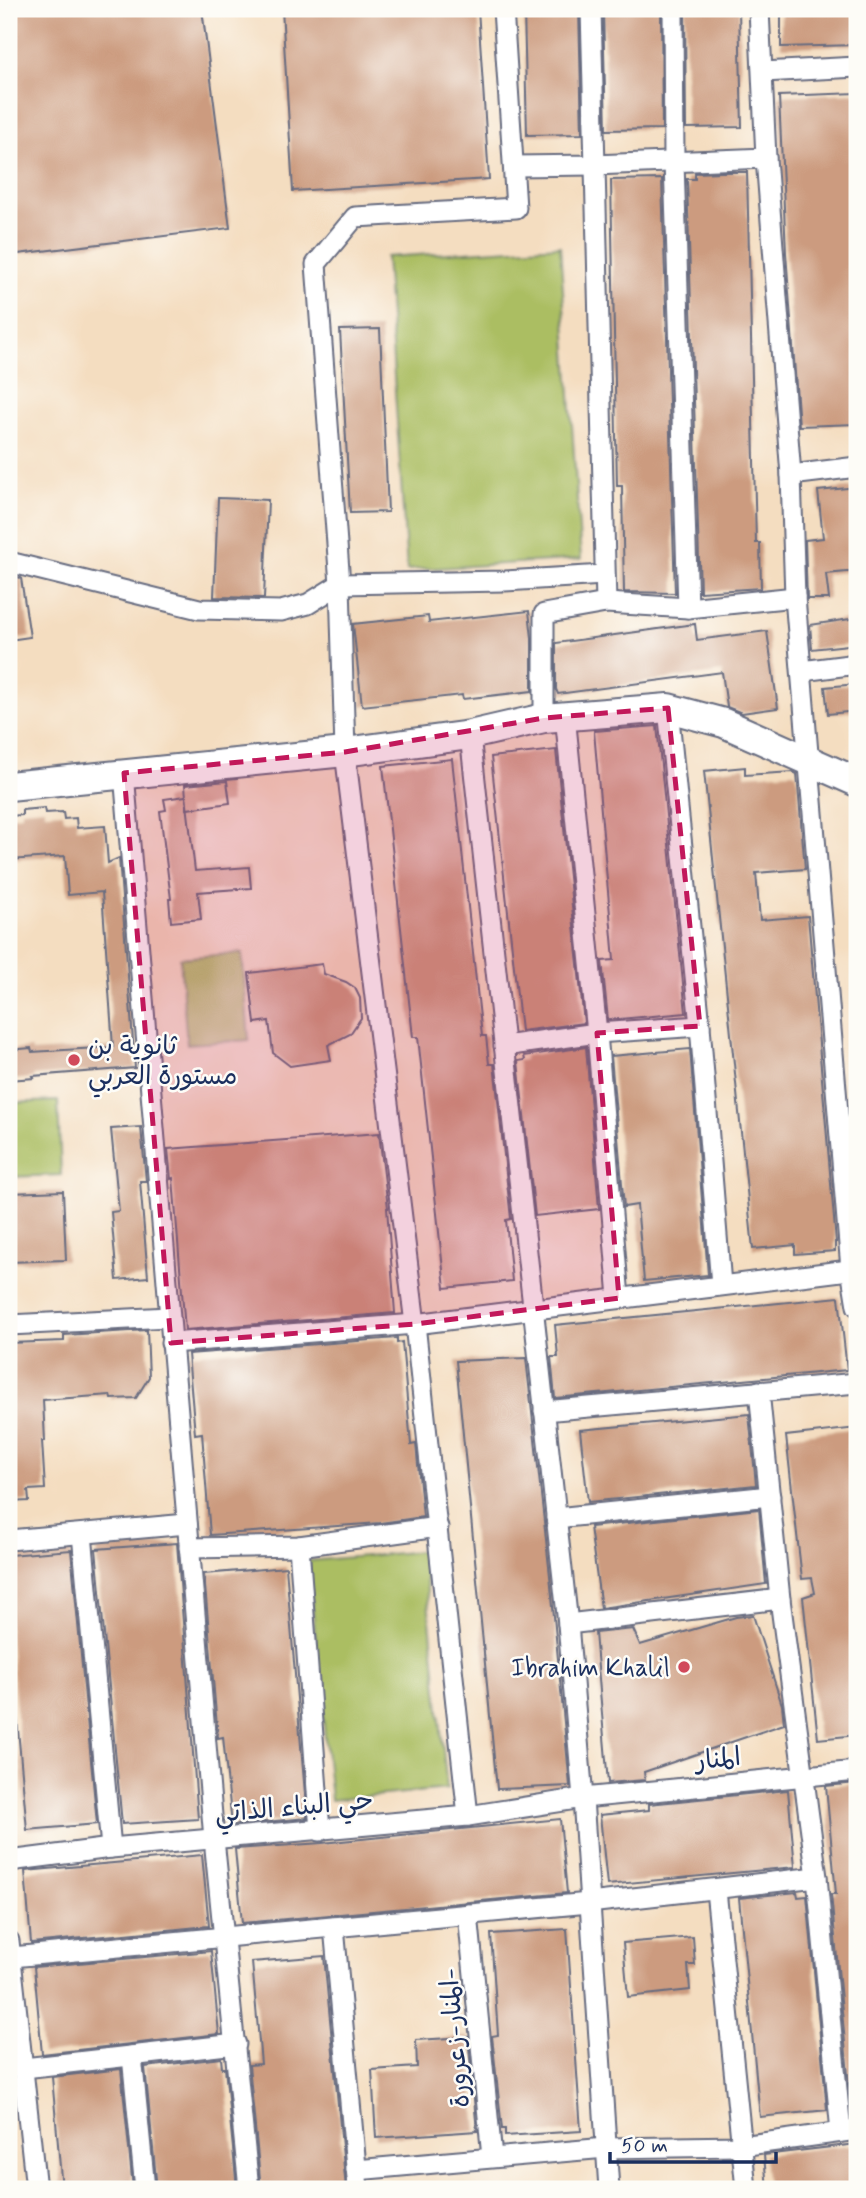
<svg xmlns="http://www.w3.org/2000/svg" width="866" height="2198" font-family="Mynerve,'Playpen Sans Arabic',sans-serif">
	<rect width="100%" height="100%" fill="#fdfcf7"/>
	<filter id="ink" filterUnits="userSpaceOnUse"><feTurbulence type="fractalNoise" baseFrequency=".0143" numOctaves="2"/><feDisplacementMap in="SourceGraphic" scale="14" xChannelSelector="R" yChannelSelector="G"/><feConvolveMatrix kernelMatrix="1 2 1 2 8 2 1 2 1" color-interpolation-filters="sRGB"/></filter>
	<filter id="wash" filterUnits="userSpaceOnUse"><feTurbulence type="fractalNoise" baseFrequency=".00686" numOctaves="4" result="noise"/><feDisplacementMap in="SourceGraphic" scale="28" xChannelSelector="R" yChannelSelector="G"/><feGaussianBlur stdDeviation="1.57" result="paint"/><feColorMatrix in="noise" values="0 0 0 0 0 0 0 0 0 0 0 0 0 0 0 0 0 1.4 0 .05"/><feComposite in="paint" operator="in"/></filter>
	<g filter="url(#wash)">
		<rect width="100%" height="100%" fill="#f4ddc0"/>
		<!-- green -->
		<g fill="#abbe62" stroke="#637660" stroke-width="2">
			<path d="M560 246 581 559 407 570 386 257Z"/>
			<path d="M242 953 249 1040 187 1044 180 958Z"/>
			<path d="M58 1101 61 1175 9 1177V1103Z"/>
			<path d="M423 1551 447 1789 331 1800 308 1561Z"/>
		</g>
		<g id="blocks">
			<!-- building -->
			<g fill="#cc9b7f">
				<path d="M9 9H202L230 228 9 255Z"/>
				<path d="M282 9H478L489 179 293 191Z"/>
				<path d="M524 9H579L582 134 527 135Z"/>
				<path d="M603 9H661L662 129 606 130Z"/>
				<path d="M685 9H739L742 127 686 128Z"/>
				<path d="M781 9H857V45L781 47Z"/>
				<path d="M857 93V424L799 426 786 253 779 96Z"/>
				<path d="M721 172H747L756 543H760L761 588 700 592 687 179H695V173Z"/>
				<path d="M662 179 675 593 624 592 622 486H617L611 180Z"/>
				<path d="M380 329 388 512 350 513 340 330Z"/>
				<path d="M857 487V571L826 574 829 599H807L805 540 823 538 818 491Z"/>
				<path d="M218 498 268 500 264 598 214 597Z"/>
				<path d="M9 575 21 578 30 637 9 640Z"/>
				<path d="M529 611 532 638V691L463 699 462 695 362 706 353 624 428 616 429 622Z"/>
				<path d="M857 618V644L812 649 810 625Z"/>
				<path d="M695 624 697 640 767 631 778 708 742 713 727 707 722 672 558 694 556 689V643Z"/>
				<path d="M857 684V711L828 714 825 687Z"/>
				<path d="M657 726 686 1013 608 1020 602 961 614 960 594 731Z"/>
				<path d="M556 750 584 1023 521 1031 491 757Z"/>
				<path d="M452 759 482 1036H486L489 1064H494L511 1219 506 1220 512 1281 445 1288 418 1037H413L383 766Z"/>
				<path d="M745 767V775L793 772 797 774 805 869 756 873 760 920 808 916 836 1242H835V1251L795 1254V1245L753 1249 704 771Z"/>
				<path d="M227 781 230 803 187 809 185 785Z"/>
				<path d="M186 796 195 871 249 867 251 888 198 892 201 919 171 922 169 899H171L160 811 166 810 164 799Z"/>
				<path d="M44 808 45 813 63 812 64 819 76 818 77 828 105 826 108 863 119 858 135 1068 33 1076 34 1078 9 1080V1050L31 1048 32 1052 113 1047 102 892 68 895 65 856 9 860V816L22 815V810Z"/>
				<path d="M322 964 324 974 346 982 355 988 360 998 361 1018 350 1034 328 1045 331 1060 290 1066 273 1053 269 1021 255 1023 249 973Z"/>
				<path d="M586 1047 599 1209 535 1216 518 1061 525 1060 524 1056Z"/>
				<path d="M690 1049 708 1275 644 1281 637 1205 624 1207 611 1056Z"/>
				<path d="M141 1127 146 1181H140L148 1277 117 1280 111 1212 119 1211 111 1129Z"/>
				<path d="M379 1133 388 1208H387L395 1313 185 1330 173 1178 171 1179 168 1149Z"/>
				<path d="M63 1191 66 1260 9 1262V1193Z"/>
				<path d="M839 1297 847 1370 555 1398 551 1357H558L555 1325Z"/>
				<path d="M147 1330 149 1377 136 1398 111 1399 110 1395 43 1400 45 1441H42L45 1489 28 1490 29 1501 9 1502V1343L64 1341V1335Z"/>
				<path d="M397 1338V1343L402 1342 411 1445 416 1444 423 1517 380 1523 210 1535 202 1433 195 1434 188 1354Z"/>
				<path d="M526 1358 551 1585 570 1786 497 1789 456 1361Z"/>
				<path d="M749 1414 756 1485 588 1502 580 1430Z"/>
				<path d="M857 1428V1735L818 1739 803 1597 815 1593 812 1578 802 1579 786 1436Z"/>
				<path d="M759 1509 766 1584 601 1608 590 1527Z"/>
				<path d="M177 1543 198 1819 122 1824 96 1549Z"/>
				<path d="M71 1550 97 1824 27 1830 9 1628V1555Z"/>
				<path d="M286 1567 307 1818 232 1825 223 1737 218 1738 204 1574Z"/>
				<path d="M753 1615 782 1705 784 1724 644 1772 645 1780 608 1783 595 1633 633 1629 640 1645 736 1617Z"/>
				<path d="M857 1783V2106L851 2107 831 1894H836L826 1786Z"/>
				<path d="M788 1790 795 1867 607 1885 600 1815 649 1810V1804Z"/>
				<path d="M560 1819 567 1893 242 1923 235 1849 322 1843Z"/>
				<path d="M202 1855 209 1926 31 1943 25 1871Z"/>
				<path d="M797 1892 798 1897 807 1896 827 2110 760 2117 739 1898Z"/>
				<path d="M567 1929 581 2131 505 2136V2129H502L492 2036 498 2035 491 1934Z"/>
				<path d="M693 1937 695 1965H688L690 1990 628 1997 623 1943Z"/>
				<path d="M211 1951 219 2034 42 2054 34 1967Z"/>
				<path d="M324 1956 346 2189H261L249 2065 261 2064 252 1962Z"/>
				<path d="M468 2037 477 2131 376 2138 372 2070 417 2067 416 2040Z"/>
				<path d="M221 2058 222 2068H225L237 2189H157L145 2067Z"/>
				<path d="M121 2069 133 2189H62L52 2077Z"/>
				<path d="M857 2144V2189H767L764 2155Z"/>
			</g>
		</g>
	</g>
	<g filter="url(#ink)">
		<use href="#blocks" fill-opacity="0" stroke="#676c80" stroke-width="2"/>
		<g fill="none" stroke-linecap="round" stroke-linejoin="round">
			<!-- street casing -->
			<g stroke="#676c80" stroke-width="23">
				<g id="street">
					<path d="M673 9 674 162 688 608"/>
					<path d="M759 9 766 158 791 475 795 597 851 1269 857 1306"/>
					<path d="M763 72 857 67"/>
					<path d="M514 166 594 165 766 158"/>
					<path d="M791 475 857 467"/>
					<path d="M9 562 199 609 281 611 308 604 340 584 505 581 604 575"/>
					<path d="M606 603 688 608 795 597"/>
					<path d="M802 671 857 664"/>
					<path d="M668 708 700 1026 721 1285"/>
					<path d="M565 715 597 1033 619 1298"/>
					<path d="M544 718V614L606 603 591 9"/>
					<path d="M470 735 568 1624 583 1798 609 2189"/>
					<path d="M124 773 214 1839 249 2189"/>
					<path d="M504 1046 597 1033 700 1026"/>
					<path d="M9 1325 169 1317"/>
					<path d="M171 1343 415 1324 857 1269"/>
					<path d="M759 1391 780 1599 817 1877 841 2132"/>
					<path d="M544 1411 857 1383"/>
					<path d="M556 1518 770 1496"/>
					<path d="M82 1534 111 1848"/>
					<path d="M9 1540 187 1524"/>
					<path d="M299 1546 320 1831"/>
					<path d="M189 1548 299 1546 438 1527"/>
					<path d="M568 1624 780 1599"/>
					<path d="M468 1816 415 1324 345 752 340 584 316 264 355 217 516 208 503 9"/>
					<path d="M9 1861 111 1848 468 1816 583 1798 857 1771"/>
					<path d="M716 1890 746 2189"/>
					<path d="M468 1914 492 2157"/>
					<path d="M334 1927 358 2189"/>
					<path d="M9 1941 36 2189"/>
					<path d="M12 1957 589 1903 817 1877"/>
					<path d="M132 2056 145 2189"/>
					<path d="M24 2068 236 2044"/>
					<path d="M356 2170 606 2148 741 2146 857 2130"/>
				</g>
			</g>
			<!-- secondary casing -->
			<g stroke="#676c80" stroke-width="32">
				<path id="secondary" d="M9 786 345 752 470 735 544 718 668 708 724 723 857 782"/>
			</g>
			<!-- street -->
			<use href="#street" stroke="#fff" stroke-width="19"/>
			<!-- secondary -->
			<use href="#secondary" stroke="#fff" stroke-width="28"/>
		</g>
	</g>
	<!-- marked area -->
	<path fill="#c2185b" fill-opacity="0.2" stroke="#c2185b" stroke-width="5" stroke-dasharray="14 9" stroke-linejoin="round" d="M668 708 700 1026 597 1033 619 1298 415 1324 171 1343 124 773 345 752 544 718Z"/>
	<!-- markers -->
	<g fill="#d1495b" stroke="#fdfcf7" stroke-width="2.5">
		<circle cx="74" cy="1060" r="7"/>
		<circle cx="684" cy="1667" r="7"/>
	</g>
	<g text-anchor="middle" stroke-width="5" stroke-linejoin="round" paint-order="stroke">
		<!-- poi labels -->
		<g font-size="26" fill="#1b2f5e" stroke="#fdfcf7" text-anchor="start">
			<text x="88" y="1054">ثانوية بن<tspan x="88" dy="30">مستورة العربي</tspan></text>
			<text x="670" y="1676" text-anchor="end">Ibrahim Khalil</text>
		</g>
		<!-- street labels -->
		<g font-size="26" fill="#1b2f5e" stroke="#fdfcf7">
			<text transform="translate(718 1758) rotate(-6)" y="9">المنار</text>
			<text transform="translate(294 1806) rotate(-5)" y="9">حي البناء الذاتي</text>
			<text transform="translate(454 2038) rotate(-95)" y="9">المنار-زعرورة-</text>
		</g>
	</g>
	<!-- margin -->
	<rect width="866" height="2198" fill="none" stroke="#fdfcf7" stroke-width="35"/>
	<!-- scale -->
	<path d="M610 2152v10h166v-10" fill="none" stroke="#1b2f5e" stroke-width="3.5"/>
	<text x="621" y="2152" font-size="21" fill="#1b2f5e" stroke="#fdfcf7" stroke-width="5" paint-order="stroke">50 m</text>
</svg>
